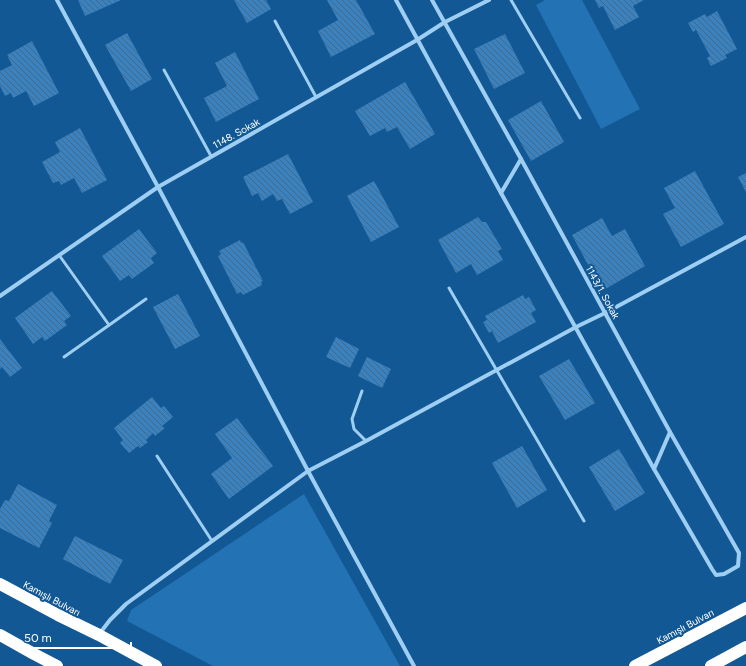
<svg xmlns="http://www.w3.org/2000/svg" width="746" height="666" font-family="Figtree,sans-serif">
	<defs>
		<pattern id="building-back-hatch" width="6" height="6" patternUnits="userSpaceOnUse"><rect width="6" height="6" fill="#3a81bd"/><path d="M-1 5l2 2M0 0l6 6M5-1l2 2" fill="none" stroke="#42698a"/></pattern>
	</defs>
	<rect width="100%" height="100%" fill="#115894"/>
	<!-- green -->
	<g fill="#2372b4">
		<path d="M545 0H582L640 109 601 129 536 5Z"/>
		<path d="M304 494 400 666H213L127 621 131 610Z"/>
	</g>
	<!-- building -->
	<g fill="url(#building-back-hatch)">
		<path d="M78 0H121L85 16Z"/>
		<path d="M234 0H266L271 9 247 23Z"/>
		<path d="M327 0H356L375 34 331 57 318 31 338 20Z"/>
		<path d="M595 0H644L633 6 639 17 615 30 603 6 599 8Z"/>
		<path d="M717 11 737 49 725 55 727 58 711 66 707 58 710 56 696 30 693 32 688 23 705 14 707 17Z"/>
		<path d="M127 33 152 79 131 91 105 45Z"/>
		<path d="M505 34 525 73 494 89 474 49Z"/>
		<path d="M32 41 59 93 34 106 26 91 13 98 11 93 5 96 0 86V71L12 65 7 55Z"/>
		<path d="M235 52 259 99 216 122 204 98 227 86 215 63Z"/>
		<path d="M405 82 435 134 410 149 397 127 387 132 385 128 370 136 355 111Z"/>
		<path d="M541 101 564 142 531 161 508 120Z"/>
		<path d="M80 128 107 180 82 193 74 178 61 185 59 181 53 183 42 162 60 152 55 142Z"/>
		<path d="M288 154 313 202 290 214 282 199 277 201 273 194 262 201 258 193 252 196 243 177Z"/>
		<path d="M695 171 724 224 681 247 663 214 675 208 664 188Z"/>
		<path d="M746 173V192L738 177Z"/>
		<path d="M374 181 399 227 371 242 347 196Z"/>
		<path d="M478 217 482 222H486L502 249 498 251 503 260 477 275 471 264 456 273 438 240Z"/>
		<path d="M602 218 612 236 625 229 645 266 602 291 572 235Z"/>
		<path d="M139 229 157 253 151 258 154 263 132 279 129 275 120 281 102 256Z"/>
		<path d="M240 240 241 243 243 242 263 281 261 282 262 285 243 295 241 292 237 294 218 256 221 254 219 251Z"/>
		<path d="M52 291 71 316 64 321 67 325 45 341 42 337 33 344 15 318Z"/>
		<path d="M178 294 200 336 175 349 153 307Z"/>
		<path d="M523 295 525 299 529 297 536 310 531 313 536 322 498 343 492 331 489 333 483 322 487 320 485 316Z"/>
		<path d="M336 337 359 349 350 368 326 357Z"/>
		<path d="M0 339 22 368 10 377 2 367 0 369Z"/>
		<path d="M367 357 391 369 382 388 358 376Z"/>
		<path d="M569 359 595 403 565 420 539 376Z"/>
		<path d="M152 397 161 408 164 406 173 417 162 426 165 428 155 436 153 433 146 440 148 442 140 448 138 446 129 453 120 443 123 440 114 428Z"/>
		<path d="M237 418 273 466 229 499 211 474 232 458 215 434Z"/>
		<path d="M522 446 547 490 517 508 492 463Z"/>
		<path d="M619 449 645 493 615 511 589 467Z"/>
		<path d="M18 484 57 505 49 521 52 523 39 548 0 528V509L5 500 9 501Z"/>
		<path d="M75 536 123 560 110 584 63 559Z"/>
	</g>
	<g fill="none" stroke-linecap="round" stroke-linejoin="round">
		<!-- lane -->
		<g stroke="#9fcef3" stroke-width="3">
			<path d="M511 0 580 118"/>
			<path d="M275 21 316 97"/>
			<path d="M164 70 211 156"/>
			<path d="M59 255 109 325"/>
			<path d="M449 288 584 521"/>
			<path d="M64 357 146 299"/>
			<path d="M362 391 352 419 354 429 366 441"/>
			<path d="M157 456 212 541"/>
		</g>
		<!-- street -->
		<g stroke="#9fcef3" stroke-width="4">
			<path d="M57 0 158 187 308 471 414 666"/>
			<path d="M396 0 501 193 654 469 712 569 716 575 724 574 738 566 739 553 670 432 521 159 432 0"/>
			<path d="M501 193 521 159"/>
			<path d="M0 296 158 187 417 40 445 22 489 0"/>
			<path d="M654 469 670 432"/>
			<path d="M100 633 110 620 126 604 308 471 366 441 576 327 605 313 746 237"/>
		</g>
		<!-- highway -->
		<g stroke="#fff" stroke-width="12">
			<path d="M0 584 58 615 99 635 156 666"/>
			<path d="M0 635 34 654 57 666"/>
			<path d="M635 666 746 608"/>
			<path d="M711 666 746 647"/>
		</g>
	</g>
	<g text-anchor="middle" stroke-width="4" stroke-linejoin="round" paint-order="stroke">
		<!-- street labels -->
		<g font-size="10" fill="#fff" stroke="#115894">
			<text transform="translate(236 133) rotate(-29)" y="4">1148. Sokak</text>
			<text transform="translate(603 292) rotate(61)" y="4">1143/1. Sokak</text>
			<text transform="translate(52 598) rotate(28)" y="4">Kamışlı Bulvarı</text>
			<text transform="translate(685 626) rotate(-28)" y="4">Kamışlı Bulvarı</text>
		</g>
	</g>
	<!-- scale -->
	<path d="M18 642v6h113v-6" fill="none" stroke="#ffffff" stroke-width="2"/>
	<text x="24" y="642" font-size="12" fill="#ffffff" stroke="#115894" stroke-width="3" paint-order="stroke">50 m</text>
</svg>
